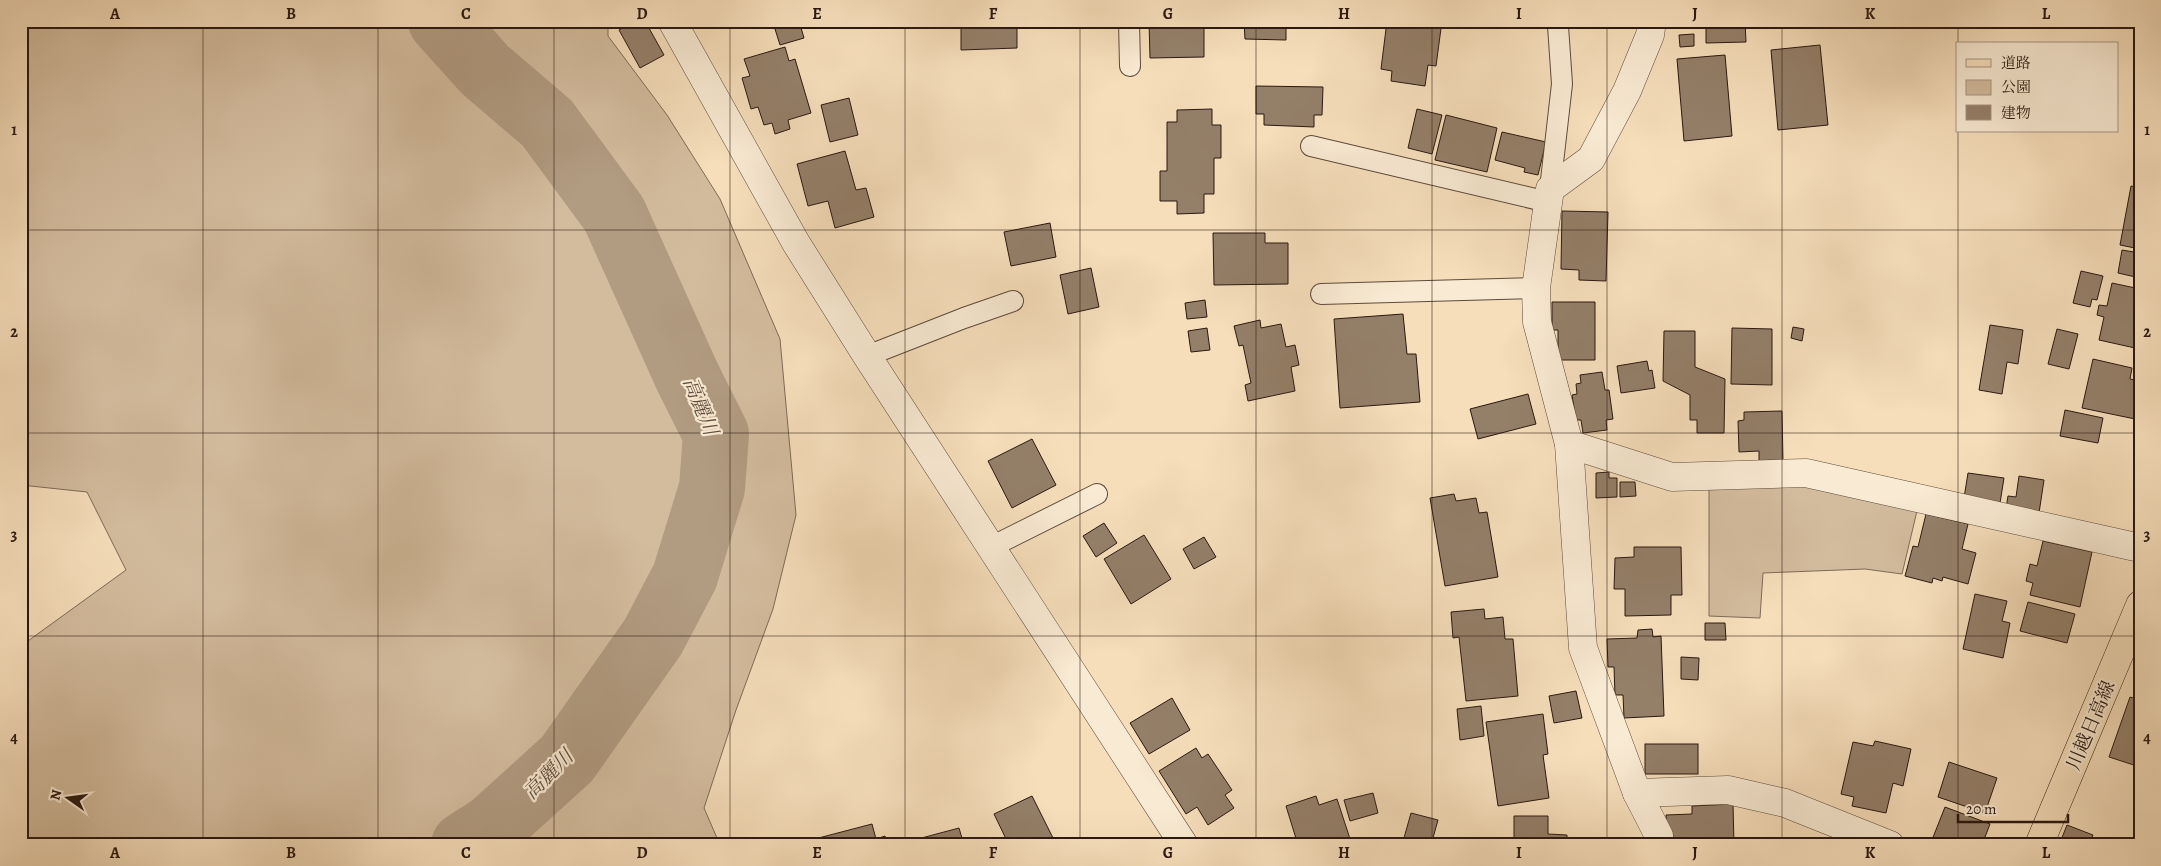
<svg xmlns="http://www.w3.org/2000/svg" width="2161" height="866" font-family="Alegreya,'Noto Serif JP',serif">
	<rect width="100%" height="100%" fill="#f6debb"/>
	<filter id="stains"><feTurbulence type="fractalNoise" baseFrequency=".004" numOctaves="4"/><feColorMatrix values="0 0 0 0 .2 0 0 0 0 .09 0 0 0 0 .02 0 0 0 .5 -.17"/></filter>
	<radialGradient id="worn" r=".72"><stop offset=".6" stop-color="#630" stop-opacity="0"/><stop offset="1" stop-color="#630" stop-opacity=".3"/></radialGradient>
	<!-- green -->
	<g fill="#d3bc9e" stroke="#7e6a58">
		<path d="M21 21H608V36L667 115 720 199 780 339 796 515 773 609 736 710 704 808 720 845H21V646L126 570 87 492 21 485Z"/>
		<path d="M1796 483 1917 511 1902 574 1865 569 1763 573 1760 618 1709 616V489Z"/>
	</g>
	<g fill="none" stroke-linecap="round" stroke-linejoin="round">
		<!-- river -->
		<path stroke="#b19b81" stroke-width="66" d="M441 21 485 70 547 123 614 214 687 376 716 434 712 488 685 576 653 637 567 759 492 827 464 845"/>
	</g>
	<!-- building -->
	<g fill="#947f69" stroke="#2a1811">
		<path d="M635 21H645L664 55 640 68 619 30Z"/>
		<path d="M799 21 804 38 780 45 775 29Z"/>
		<path d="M961 21H1017V48L961 50Z"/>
		<path d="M1149 21H1204V57L1150 58Z"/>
		<path d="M1244 21H1286V40L1245 39Z"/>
		<path d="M1387 21H1442L1436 66 1428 65 1425 86 1391 81 1392 71 1381 69Z"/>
		<path d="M1706 21H1745L1746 42 1706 43Z"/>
		<path d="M1694 34V46L1680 47 1679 35Z"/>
		<path d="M1820 45 1828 125 1778 130 1771 50Z"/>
		<path d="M785 47 789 61 795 59 811 113 788 120 790 129 775 134 772 123 764 125 758 107 751 109 742 78 750 76 744 59Z"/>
		<path d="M1725 55 1732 136 1684 141 1677 59Z"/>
		<path d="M1256 86 1323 87 1322 115H1314V127L1264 125V114H1256Z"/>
		<path d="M849 98 858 135 830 142 821 105Z"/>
		<path d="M1212 109V125H1221V158H1214V194H1204V213L1177 214V201H1160V171H1167V122H1177V110Z"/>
		<path d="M1417 109 1442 115 1432 154 1408 148Z"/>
		<path d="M1446 115 1497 128 1487 172 1435 160Z"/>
		<path d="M1502 132 1546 142 1538 175 1524 172 1525 168 1495 160Z"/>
		<path d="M845 151 856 190 866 188 874 217 835 228 828 201 808 206 797 164Z"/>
		<path d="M2131 186 2140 188V249L2120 245Z"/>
		<path d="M1562 211 1608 212 1606 281 1579 280V270L1561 269Z"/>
		<path d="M1050 223 1056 257 1011 266 1004 232Z"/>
		<path d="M1213 233H1265V243H1288V284L1214 285Z"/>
		<path d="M2122 250 2140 253V278L2118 273Z"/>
		<path d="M1091 268 1099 307 1068 314 1060 275Z"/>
		<path d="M2081 271 2103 276 2097 300 2092 299 2090 307 2073 303Z"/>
		<path d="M2112 283 2140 289V324L2135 348 2099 340 2104 317 2097 315 2099 305 2107 306Z"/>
		<path d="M1205 300 1207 317 1187 319 1185 303Z"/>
		<path d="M1552 302H1595V360H1558V330H1552Z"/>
		<path d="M1403 314 1407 354H1416L1420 402 1340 408 1334 319Z"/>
		<path d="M1260 320 1261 328 1281 324 1286 347 1295 345 1299 365 1291 367 1295 391 1248 401 1245 385 1251 383 1243 345 1239 346 1234 326Z"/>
		<path d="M1990 325 2023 330 2018 364 2007 362 2002 394 1979 390Z"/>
		<path d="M1793 327 1804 329 1802 341 1791 338Z"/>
		<path d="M1207 328 1210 350 1191 352 1188 331Z"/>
		<path d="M1732 328 1772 329V385L1731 384Z"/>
		<path d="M2057 329 2078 334 2069 369 2048 364Z"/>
		<path d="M1664 331H1695V367L1725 379 1724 433H1697V420H1690V395L1663 381Z"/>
		<path d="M2093 359 2132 368 2130 379 2140 381V420L2082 408Z"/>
		<path d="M1647 361 1649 371 1652 370 1655 388 1621 393 1617 366Z"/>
		<path d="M1602 372 1605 390H1609L1613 419 1606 420 1607 430 1583 433 1581 420H1576L1572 395 1577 394 1576 384 1581 383 1580 375Z"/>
		<path d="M1528 394 1536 424 1478 439 1470 409Z"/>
		<path d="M2065 410 2103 418 2098 443 2060 436Z"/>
		<path d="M1782 411 1783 462H1759V451L1739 452 1738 421 1744 420V412Z"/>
		<path d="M1032 439 1056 485 1012 508 988 461Z"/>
		<path d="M1609 472V478H1617V497L1596 498V473Z"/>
		<path d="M1968 473 2004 478 2000 503 1964 498Z"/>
		<path d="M2019 476 2044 480 2039 513 2006 508 2008 496 2016 497Z"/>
		<path d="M1620 482H1635L1636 496 1620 497Z"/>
		<path d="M1454 494 1456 501 1476 498 1479 513 1487 512 1498 577 1445 586 1430 498Z"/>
		<path d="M1926 514 1968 524 1962 549 1976 553 1968 584 1943 577 1942 581 1933 578 1932 583 1905 576 1913 546 1918 547Z"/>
		<path d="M1104 523 1117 543 1096 557 1083 536Z"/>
		<path d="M1144 535 1171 579 1131 604 1104 559Z"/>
		<path d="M1204 537 1216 557 1194 569 1183 549Z"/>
		<path d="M2043 541 2092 552 2080 607 2030 595 2033 583 2026 581 2030 564 2037 566Z"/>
		<path d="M1634 547H1681L1682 595H1671V615L1625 616V589H1614L1615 558 1634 557Z"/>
		<path d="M1975 594 2007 601 2002 621 2010 623 2003 658 1963 649Z"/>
		<path d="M2028 602 2075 614 2067 643 2020 631Z"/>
		<path d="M1484 609 1485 619 1503 617 1505 639H1513L1518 696 1466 701 1459 637 1453 638 1451 612Z"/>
		<path d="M1705 623H1725L1726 640H1705Z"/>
		<path d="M1652 629 1653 637 1661 636 1664 716 1624 718 1623 695H1615L1614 667H1608L1607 639 1637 638 1638 630Z"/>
		<path d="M1681 657 1699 658 1698 680 1681 679Z"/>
		<path d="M1576 691 1582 718 1554 723 1549 696Z"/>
		<path d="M2130 697 2140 700V767L2109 757Z"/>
		<path d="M1172 698 1190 730 1149 754 1130 723Z"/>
		<path d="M1481 706 1484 736 1460 740 1457 709Z"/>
		<path d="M1543 714 1548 754 1543 755 1549 798 1498 806 1486 722Z"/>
		<path d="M1875 741 1911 749 1903 786 1893 783 1886 813 1852 806 1854 797 1841 794 1853 742 1873 746Z"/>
		<rect x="1645" y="744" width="53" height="30"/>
		<path d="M1196 748 1202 758 1208 754 1232 790 1225 795 1234 808 1208 825 1197 807 1186 814 1159 771Z"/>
		<path d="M1949 762 1997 778 1985 813 1938 797Z"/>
		<path d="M1373 793 1378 813 1350 821 1344 800Z"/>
		<path d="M1032 796 1055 842 1049 845H1009L994 814Z"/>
		<path d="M1316 796 1319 805 1337 799 1352 845H1298L1286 806Z"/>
		<path d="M1733 804 1734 845H1674L1673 837 1667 838 1666 815 1692 814V806Z"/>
		<path d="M1945 807 1990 824 1982 845H1930Z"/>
		<path d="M1411 813 1438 820 1431 845H1402Z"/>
		<path d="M1514 816H1548V834L1567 835V845H1514Z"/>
		<path d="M872 824 876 839 885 836 887 845H808L807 841Z"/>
		<path d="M2067 825 2093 835 2089 845H2059Z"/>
		<path d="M959 828 964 845H899V844Z"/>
	</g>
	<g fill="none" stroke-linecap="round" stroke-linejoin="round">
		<!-- service casing -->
		<g stroke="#5d4a3c" stroke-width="22">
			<g id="service">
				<path d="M1129 21 1130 66"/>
				<path d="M1311 146 1548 202"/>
				<path d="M1550 189 1562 84 1558 26 1555 21"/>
				<path d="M1321 294 1536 288"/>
				<path d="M867 356 964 318 1013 301"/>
				<path d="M991 547 1097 494"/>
			</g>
		</g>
		<!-- minor casing -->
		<g stroke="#5d4a3c" stroke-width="29">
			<g id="minor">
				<path d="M672 21 796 243 867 356 1184 845"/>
				<path d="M1652 21 1650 35 1627 91 1591 159 1550 189 1536 288 1537 322 1569 444 1583 648 1637 793 1659 836V845"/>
				<path d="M1569 444 1672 477 1806 473 2140 548"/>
				<path d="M1637 793 1728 790 1785 803 1890 845"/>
			</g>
		</g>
		<!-- primary casing -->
		<g stroke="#2a1811" stroke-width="29">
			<path id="primary" d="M2039 845 2140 605"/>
		</g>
		<!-- service -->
		<use href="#service" stroke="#f9ead3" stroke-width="20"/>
		<!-- minor -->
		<use href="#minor" stroke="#f9ead3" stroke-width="28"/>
		<!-- primary -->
		<use href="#primary" stroke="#f6debb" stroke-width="28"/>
	</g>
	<!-- grid -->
	<path fill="none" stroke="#2a1811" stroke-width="1" stroke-opacity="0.55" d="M203 21V845M378 21V845M554 21V845M730 21V845M905 21V845M1080 21V845M1256 21V845M1432 21V845M1607 21V845M1782 21V845M1958 21V44M1958 131V845M21 230H2140M21 433H2140M21 636H2140"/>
	<g text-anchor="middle" stroke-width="4.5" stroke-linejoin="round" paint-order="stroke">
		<!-- street labels -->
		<g font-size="19" fill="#2a1811" stroke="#f9ead3">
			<text transform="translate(2090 725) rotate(-67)" y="7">川越日高線</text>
		</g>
		<!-- water labels -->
		<g font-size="20" font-style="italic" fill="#604c3e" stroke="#f9ead3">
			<text transform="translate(701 406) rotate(68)" y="7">高麗川</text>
			<text transform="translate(548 774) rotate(-45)" y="7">高麗川</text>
		</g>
	</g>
	<!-- margin -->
	<rect width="2161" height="866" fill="none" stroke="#f6debb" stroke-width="55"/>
	<!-- legend -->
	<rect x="1956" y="42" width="162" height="90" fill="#f9ead3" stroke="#a69685"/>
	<rect x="1966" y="59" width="25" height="8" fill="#f6debb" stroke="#a69685"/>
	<text x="2001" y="68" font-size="15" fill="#2a1811">道路</text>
	<rect x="1966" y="80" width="25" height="15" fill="#d3bc9e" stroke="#a69685"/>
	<text x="2001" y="92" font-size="15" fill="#2a1811">公園</text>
	<rect x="1966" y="105" width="25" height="15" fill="#947f69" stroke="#a69685"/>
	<text x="2001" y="118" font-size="15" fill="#2a1811">建物</text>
	<!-- north arrow -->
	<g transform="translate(68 798) rotate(284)" stroke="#f9ead3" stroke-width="4" paint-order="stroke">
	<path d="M0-4L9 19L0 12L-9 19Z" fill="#2a1811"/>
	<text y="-8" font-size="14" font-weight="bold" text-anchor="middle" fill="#2a1811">N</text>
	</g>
	<!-- scale -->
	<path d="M1958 814v8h110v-8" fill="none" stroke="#2a1811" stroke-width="2.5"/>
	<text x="1966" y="814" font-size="15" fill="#2a1811" stroke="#f9ead3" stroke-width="4" paint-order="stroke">20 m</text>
	<rect x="28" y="28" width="2106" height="810" fill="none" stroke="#2a1811" stroke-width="2"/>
	<g font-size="16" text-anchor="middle" font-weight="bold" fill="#2a1811">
		<text x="115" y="19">A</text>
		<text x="291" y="19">B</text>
		<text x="466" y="19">C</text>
		<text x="642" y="19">D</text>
		<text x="817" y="19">E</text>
		<text x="993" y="19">F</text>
		<text x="1168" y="19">G</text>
		<text x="1344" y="19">H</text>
		<text x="1519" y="19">I</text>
		<text x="1695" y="19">J</text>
		<text x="1870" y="19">K</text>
		<text x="2046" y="19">L</text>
		<text x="14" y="135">1</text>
		<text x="2147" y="135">1</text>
		<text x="14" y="337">2</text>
		<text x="2147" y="337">2</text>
		<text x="14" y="540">3</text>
		<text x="2147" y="540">3</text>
		<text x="14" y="743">4</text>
		<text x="2147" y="743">4</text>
		<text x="115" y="858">A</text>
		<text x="291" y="858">B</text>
		<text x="466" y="858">C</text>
		<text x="642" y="858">D</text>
		<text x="817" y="858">E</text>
		<text x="993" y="858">F</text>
		<text x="1168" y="858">G</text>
		<text x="1344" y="858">H</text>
		<text x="1519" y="858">I</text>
		<text x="1695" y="858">J</text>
		<text x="1870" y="858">K</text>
		<text x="2046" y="858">L</text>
	</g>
	<rect width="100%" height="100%" filter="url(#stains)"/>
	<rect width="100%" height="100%" fill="url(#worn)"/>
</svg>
